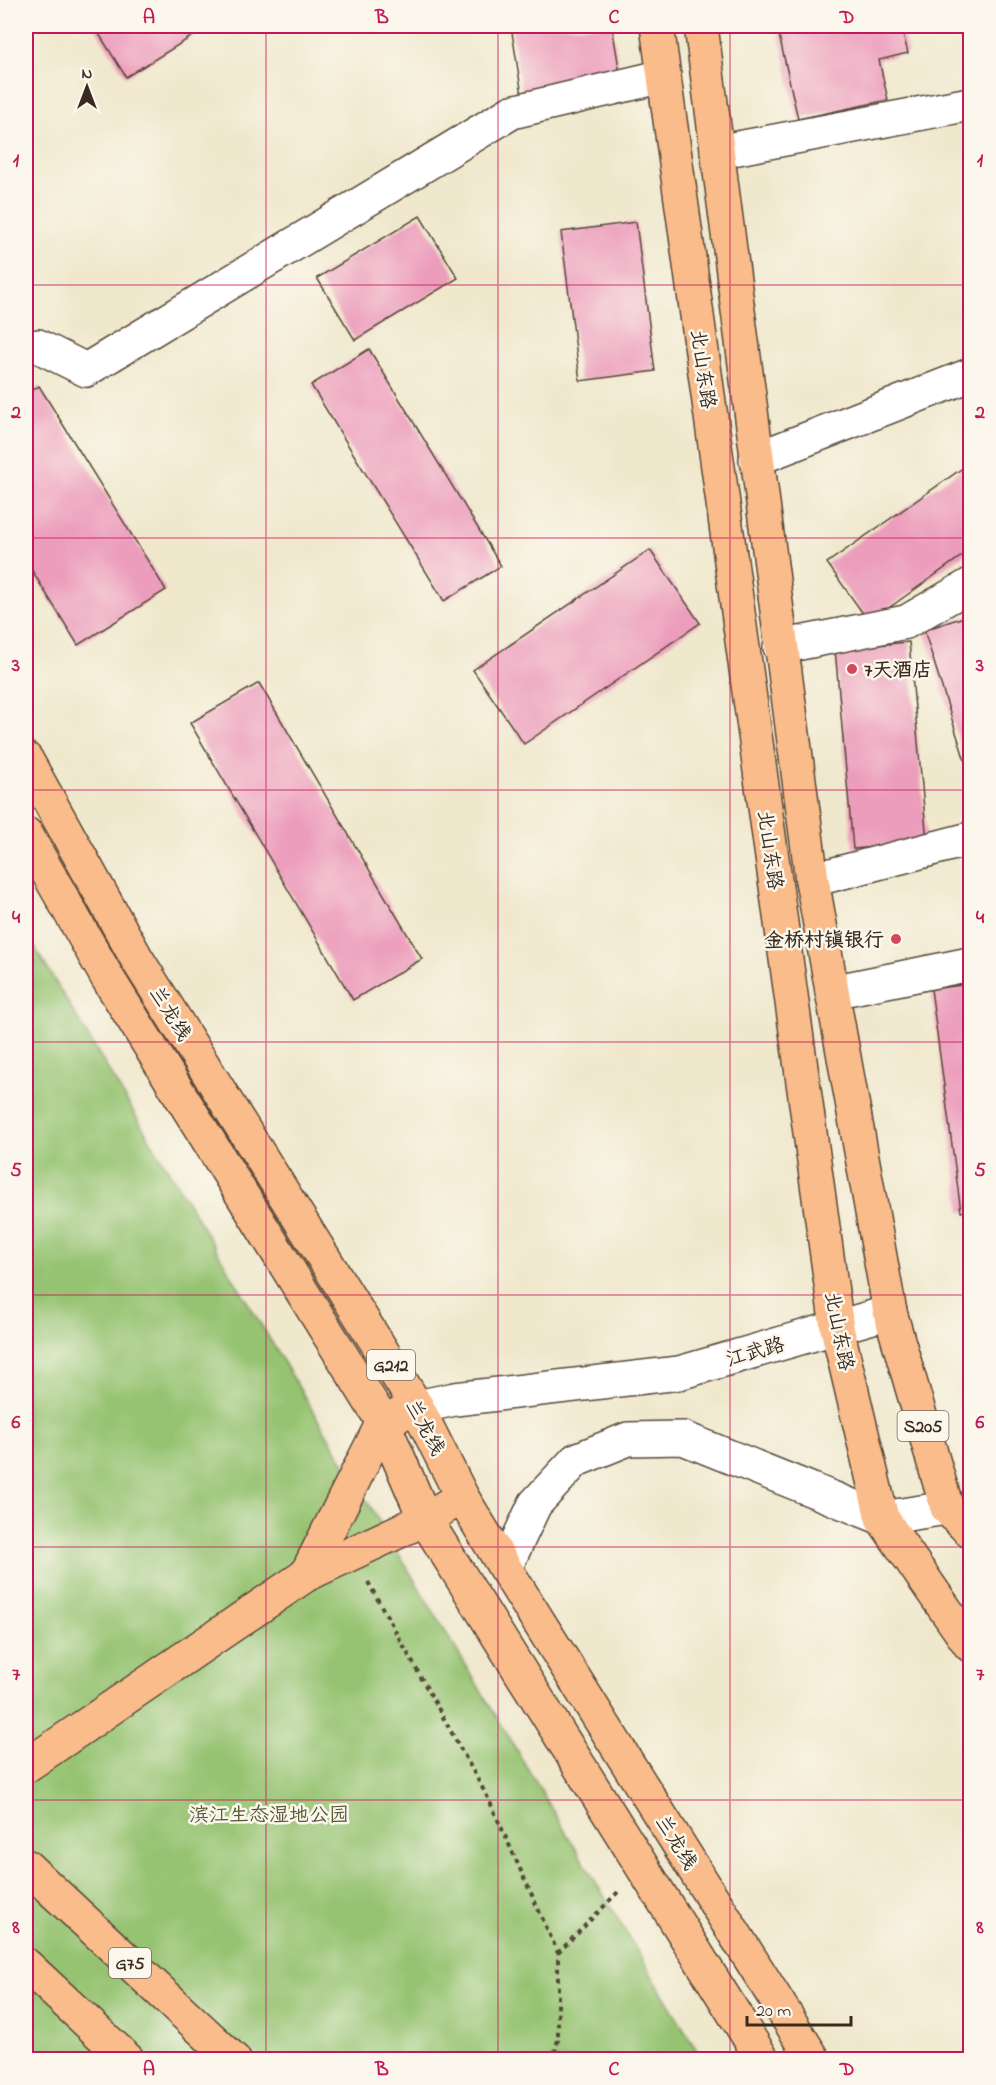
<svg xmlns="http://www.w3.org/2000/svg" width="996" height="2085" font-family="'Indie Flower','LXGW WenKai TC',sans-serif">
	<rect width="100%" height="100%" fill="#fbf7ec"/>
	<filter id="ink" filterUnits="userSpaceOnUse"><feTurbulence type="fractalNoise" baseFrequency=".0167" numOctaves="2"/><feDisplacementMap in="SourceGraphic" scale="12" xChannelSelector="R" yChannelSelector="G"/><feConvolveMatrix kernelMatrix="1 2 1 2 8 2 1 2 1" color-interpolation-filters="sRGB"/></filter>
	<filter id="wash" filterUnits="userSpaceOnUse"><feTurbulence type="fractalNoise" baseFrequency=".008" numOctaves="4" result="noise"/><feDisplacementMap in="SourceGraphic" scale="24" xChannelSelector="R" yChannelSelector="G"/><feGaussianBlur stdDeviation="1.35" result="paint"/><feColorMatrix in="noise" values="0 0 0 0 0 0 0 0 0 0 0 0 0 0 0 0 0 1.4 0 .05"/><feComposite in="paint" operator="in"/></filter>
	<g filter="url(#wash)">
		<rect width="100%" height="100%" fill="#f0e8cd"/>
		<!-- green -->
		<path fill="#95c371" stroke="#687648" stroke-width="1.5" d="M26 933 702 2059H26Z"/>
		<g id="blocks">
			<!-- building -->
			<g fill="#ec9dbb">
				<path d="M94 26H209L126 77Z"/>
				<path d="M511 26H612L621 80 522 95Z"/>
				<path d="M777 26H901L908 53 879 60 888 100 798 119Z"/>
				<path d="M420 216 458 278 355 340 317 278Z"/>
				<path d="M636 222 655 371 580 381 561 232Z"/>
				<path d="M369 349 501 566 444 601 311 385Z"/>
				<path d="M39 386 166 590 78 645 26 561V394Z"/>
				<path d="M970 463V550L869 622 827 563Z"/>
				<path d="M650 550 700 623 524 744 473 670Z"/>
				<path d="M970 615V777L924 630Z"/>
				<path d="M909 642 927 842 853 849 835 649Z"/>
				<path d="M259 683 422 959 353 1000 190 723Z"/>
				<path d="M970 984V1211L961 1212 931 989Z"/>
			</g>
		</g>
	</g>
	<g filter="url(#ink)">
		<use href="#blocks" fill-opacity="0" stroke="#564638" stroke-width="1.5"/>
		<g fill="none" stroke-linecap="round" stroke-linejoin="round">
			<!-- minor casing -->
			<g stroke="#564638" stroke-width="36">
				<g id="minor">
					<path d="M717 152 970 104"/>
					<path d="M38 346 86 370 512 112 664 76"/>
					<path d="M756 459 970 375"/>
					<path d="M780 647 906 622 970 585"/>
					<path d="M812 880 970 839"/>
					<path d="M832 992 970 964"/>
					<path d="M417 1407 455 1399 679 1373 890 1312"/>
					<path d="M505 1568 535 1504 576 1460 628 1439 683 1438 882 1518 947 1508"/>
				</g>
			</g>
			<!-- major casing -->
			<g stroke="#564638" stroke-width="36">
				<g id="major">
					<path d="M657 26 837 1328 882 1518 970 1645"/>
					<path d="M701 26 812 880 890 1312 947 1508 970 1531"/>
					<path d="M306 1575 383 1422 417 1407"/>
					<path d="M26 1766 306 1575 425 1519 462 1497"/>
				</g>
			</g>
			<!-- highway casing -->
			<g stroke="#564638" stroke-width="36">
				<g id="highway">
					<path d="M26 759 137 959 417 1407 462 1497 505 1568 814 2060"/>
					<path d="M26 834 107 977 383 1422 425 1519 763 2060"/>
					<path d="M26 1866 234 2060"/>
					<path d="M26 1965 128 2060"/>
				</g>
			</g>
			<!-- path -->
			<g stroke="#564638" stroke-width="4" stroke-dasharray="4.5 4.5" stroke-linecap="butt">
				<path d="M368 1582 488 1798 558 1953V2040L553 2060"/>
				<path d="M558 1953 618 1892"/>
			</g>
			<!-- minor -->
			<use href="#minor" stroke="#fff" stroke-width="33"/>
			<!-- major -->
			<use href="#major" stroke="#f9bc8a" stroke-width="33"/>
			<!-- highway -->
			<use href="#highway" stroke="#f9bc8a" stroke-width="33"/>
		</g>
	</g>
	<!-- grid -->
	<path fill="none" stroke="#c2185b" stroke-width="1.5" stroke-opacity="0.55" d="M266 26V2060M498 26V2060M730 26V2060M26 285H970M26 538H970M26 790H970M26 1042H970M26 1295H970M26 1547H970M26 1800H970"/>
	<!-- markers -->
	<g fill="#d1495b" stroke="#fbf7ec" stroke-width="2">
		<circle cx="852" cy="669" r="6"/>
		<circle cx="896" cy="939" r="6"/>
	</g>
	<g text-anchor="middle" stroke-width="5" stroke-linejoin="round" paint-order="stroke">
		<!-- shield labels -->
		<g fill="#fbf7ec" stroke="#75685c" stroke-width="1.5">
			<rect x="367" y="1350" width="48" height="30" rx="4.5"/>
			<rect x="897.5" y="1411" width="51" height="30" rx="4.5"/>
			<rect x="109" y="1948" width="42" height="30" rx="4.5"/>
		</g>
		<g font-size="18" font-weight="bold" fill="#3b2a1e">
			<text x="391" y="1371">G212</text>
			<text x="923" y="1432">S205</text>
			<text x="130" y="1969">G75</text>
		</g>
		<!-- street labels -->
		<g font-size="20" fill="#3b2a1e" stroke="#fbf7ec">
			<text transform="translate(704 369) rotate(82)" y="7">北山东路</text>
			<text transform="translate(771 850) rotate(82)" y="7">北山东路</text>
			<text transform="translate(171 1013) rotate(58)" y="7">兰龙线</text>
			<text transform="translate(840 1331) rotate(79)" y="7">北山东路</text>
			<text transform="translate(755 1351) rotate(-16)" y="7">江武路</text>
			<text transform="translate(426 1427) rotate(62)" y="7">兰龙线</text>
			<text transform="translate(677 1842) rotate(58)" y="7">兰龙线</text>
		</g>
		<!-- poi labels -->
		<g font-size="20" font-weight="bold" fill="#3b2a1e" stroke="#fbf7ec" text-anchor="start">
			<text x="864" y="676">7天酒店</text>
			<text x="884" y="946" text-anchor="end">金桥村镇银行</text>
		</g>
		<!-- park labels -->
		<g font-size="20" fill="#565837" stroke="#fbf7ec">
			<text x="269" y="1821">滨江生态湿地公园</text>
		</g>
	</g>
	<!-- margin -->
	<rect width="996" height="2085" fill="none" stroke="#fbf7ec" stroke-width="66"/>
	<!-- north arrow -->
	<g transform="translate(87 87)" stroke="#fbf7ec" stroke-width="4.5" paint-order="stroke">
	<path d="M0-4.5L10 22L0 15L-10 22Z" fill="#3b2a1e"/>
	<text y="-9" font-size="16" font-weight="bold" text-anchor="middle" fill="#3b2a1e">N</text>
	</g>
	<!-- scale -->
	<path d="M747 2016v9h104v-9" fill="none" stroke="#3b2a1e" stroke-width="3"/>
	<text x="756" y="2016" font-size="18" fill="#3b2a1e" stroke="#fbf7ec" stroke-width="4.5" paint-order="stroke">20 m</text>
	<rect x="33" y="33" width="930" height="2019" fill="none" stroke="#c2185b" stroke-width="2"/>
	<g font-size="20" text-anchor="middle" font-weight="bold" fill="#c2185b">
		<text x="149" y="23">A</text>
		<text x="382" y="23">B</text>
		<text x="614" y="23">C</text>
		<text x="847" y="23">D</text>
		<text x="16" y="166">1</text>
		<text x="980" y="166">1</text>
		<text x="16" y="418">2</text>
		<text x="980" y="418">2</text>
		<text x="16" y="671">3</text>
		<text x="980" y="671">3</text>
		<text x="16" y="923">4</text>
		<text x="980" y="923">4</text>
		<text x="16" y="1176">5</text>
		<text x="980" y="1176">5</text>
		<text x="16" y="1428">6</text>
		<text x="980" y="1428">6</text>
		<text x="16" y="1680">7</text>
		<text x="980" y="1680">7</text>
		<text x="16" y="1933">8</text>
		<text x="980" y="1933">8</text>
		<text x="149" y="2075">A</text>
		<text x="382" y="2075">B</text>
		<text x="614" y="2075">C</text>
		<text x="847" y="2075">D</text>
	</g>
</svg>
